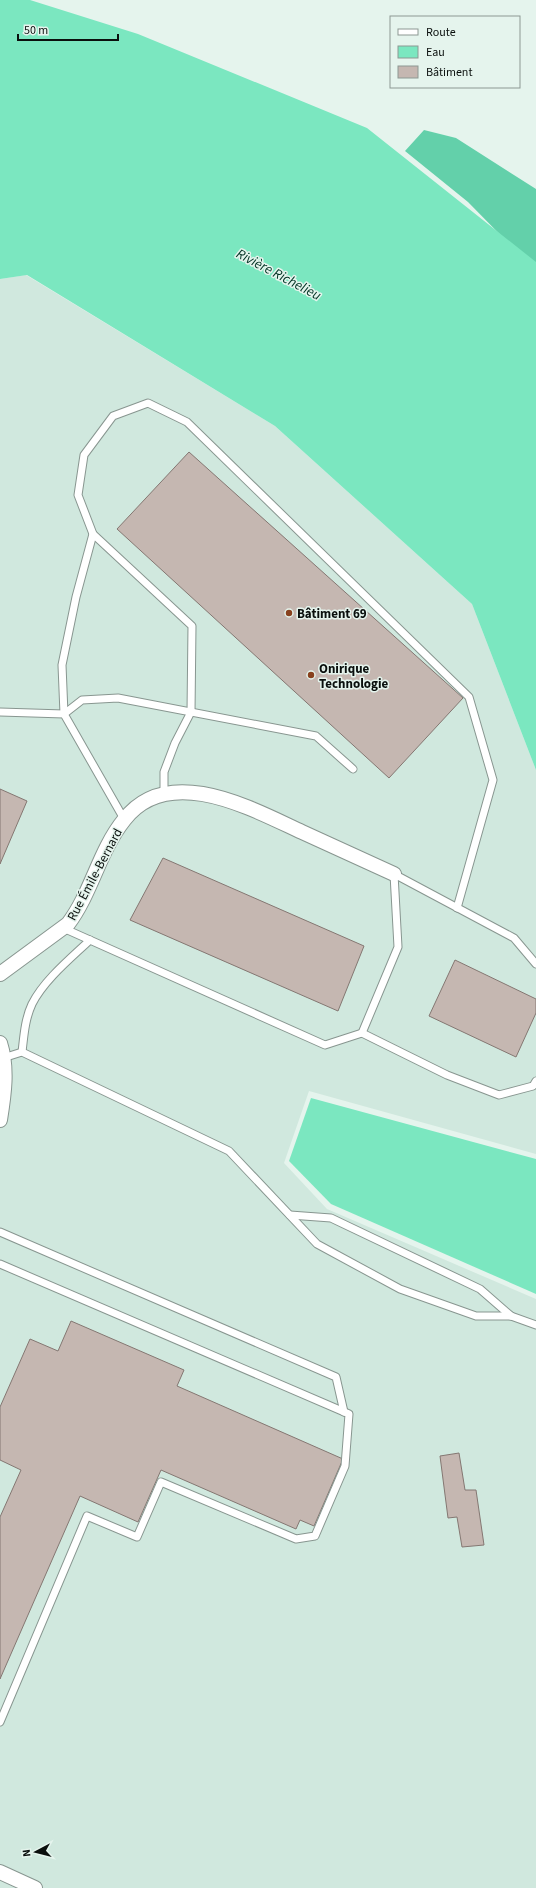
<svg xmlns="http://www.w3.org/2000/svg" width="536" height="1888" font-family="'Source Sans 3',sans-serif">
	<rect width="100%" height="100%" fill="#e5f4ed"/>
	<!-- built -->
	<path fill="#d0e8de" d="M26 275 275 426 472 604 536 770V1154L309 1091 284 1163 327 1209 536 1299V1888H0V279Z"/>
	<!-- forest -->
	<path fill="#63d0aa" d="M424 130 456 138 536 189V269L526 261 468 202 405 151Z"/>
	<!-- water -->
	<g fill="#7be7c0">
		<path d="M0 0H30L138 34 367 128 536 262V770L472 604 275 426 27 275 0 279Z"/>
		<path d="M311 1098 536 1159V1294L331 1204 289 1161Z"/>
	</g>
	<!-- building -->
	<g fill="#c5b7b1" stroke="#847772">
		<path d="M189 452 463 698 389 778 117 529Z"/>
		<path d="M0 789 27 801 0 864Z"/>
		<path d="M163 858 364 946 338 1011 130 920Z"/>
		<path d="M455 960 536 999V1013L516 1057 429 1016Z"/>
		<path d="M71 1321 184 1370 177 1386 343 1459 314 1526 300 1520 296 1529 161 1470 138 1522 80 1496 0 1679V1517L21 1470 0 1460V1407L30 1339 58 1351Z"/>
		<path d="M459 1453 465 1490H476L484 1545 462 1547 457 1517 448 1518 440 1456Z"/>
	</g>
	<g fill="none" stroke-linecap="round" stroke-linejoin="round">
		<!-- service casing -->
		<g stroke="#889690" stroke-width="9">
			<g id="service">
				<path d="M93 534 192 626 191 712 175 743 164 772V795"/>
				<path d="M0 712 64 714 124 819"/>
				<path d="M64 714 62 665 76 597 93 534 78 495 84 455 113 416 148 403 187 422 469 697 493 780 457 908"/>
				<path d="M64 714 82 700 118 698 316 736 353 769"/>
				<path d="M394 874 514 938 536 964"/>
				<path d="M63 928 325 1045 362 1033 398 947 394 874"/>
				<path d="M362 1033 447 1075 499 1095 533 1086 536 1081"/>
				<path d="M22 1052C24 1035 25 1019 32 1004 44 980 71 958 90 940"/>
				<path d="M3 1058 22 1052 229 1151 317 1244 400 1289 476 1316H511L536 1325"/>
				<path d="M290 1215 331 1218 480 1289 511 1316"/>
				<path d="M0 1232 336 1377 344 1412"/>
				<path d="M0 1264 349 1414 345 1466 315 1536 296 1539 161 1482 137 1537 87 1516 0 1722"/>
			</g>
		</g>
		<!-- minor casing -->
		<g stroke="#889690" stroke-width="16">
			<g id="minor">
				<path d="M0 974 68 924C92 892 99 851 124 820 168 762 252 809 302 832 333 846 363 860 394 874"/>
				<path d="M0 1043C8 1068 4 1095 0 1120"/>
				<path d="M0 1872 35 1888"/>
			</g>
		</g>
		<!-- service -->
		<use href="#service" stroke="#fff" stroke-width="7"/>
		<!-- minor -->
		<use href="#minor" stroke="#fff" stroke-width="14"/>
	</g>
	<!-- markers -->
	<g fill="#88411e" stroke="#e5f4ed" stroke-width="1.5">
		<circle cx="289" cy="613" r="4"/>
		<circle cx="311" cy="675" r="4"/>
	</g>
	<g text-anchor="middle" stroke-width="3" stroke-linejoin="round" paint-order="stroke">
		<!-- poi labels -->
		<g font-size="13" font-weight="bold" fill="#0a0f0d" stroke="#e5f4ed" text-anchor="start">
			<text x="297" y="618">Bâtiment 69</text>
			<text x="319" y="673">Onirique<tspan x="319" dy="15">Technologie</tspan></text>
		</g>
		<!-- street labels -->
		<g font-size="13" fill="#0a0f0d" stroke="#e5f4ed">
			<text transform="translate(94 874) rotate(-62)" y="5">Rue Émile-Bernard</text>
		</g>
		<!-- water labels -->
		<g font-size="14" font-style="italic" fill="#003324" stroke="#e5f4ed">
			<text transform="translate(279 274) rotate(28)" y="5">Rivière Richelieu</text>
		</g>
	</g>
	<!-- legend -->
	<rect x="390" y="16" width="130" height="72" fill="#e5f4ed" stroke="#8d9893"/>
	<rect x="398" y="29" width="20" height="6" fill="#ffffff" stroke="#8d9893"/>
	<text x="426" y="36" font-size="12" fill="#0a0f0d">Route</text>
	<rect x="398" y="46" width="20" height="12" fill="#7be7c0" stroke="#8d9893"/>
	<text x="426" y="56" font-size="12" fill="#0a0f0d">Eau</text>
	<rect x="398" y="66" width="20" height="12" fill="#c5b7b1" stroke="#8d9893"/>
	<text x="426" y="76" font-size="12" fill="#0a0f0d">Bâtiment</text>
	<!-- north arrow -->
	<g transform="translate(36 1852) rotate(263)" stroke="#e5f4ed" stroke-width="3" paint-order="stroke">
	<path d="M0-3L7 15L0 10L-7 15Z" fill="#0a0f0d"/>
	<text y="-6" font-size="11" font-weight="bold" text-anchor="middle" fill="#0a0f0d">N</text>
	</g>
	<!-- scale -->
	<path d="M18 34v6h100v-6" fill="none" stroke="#0a0f0d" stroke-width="2"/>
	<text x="24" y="34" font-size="12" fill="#0a0f0d" stroke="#e5f4ed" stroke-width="3" paint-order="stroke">50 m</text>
</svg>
